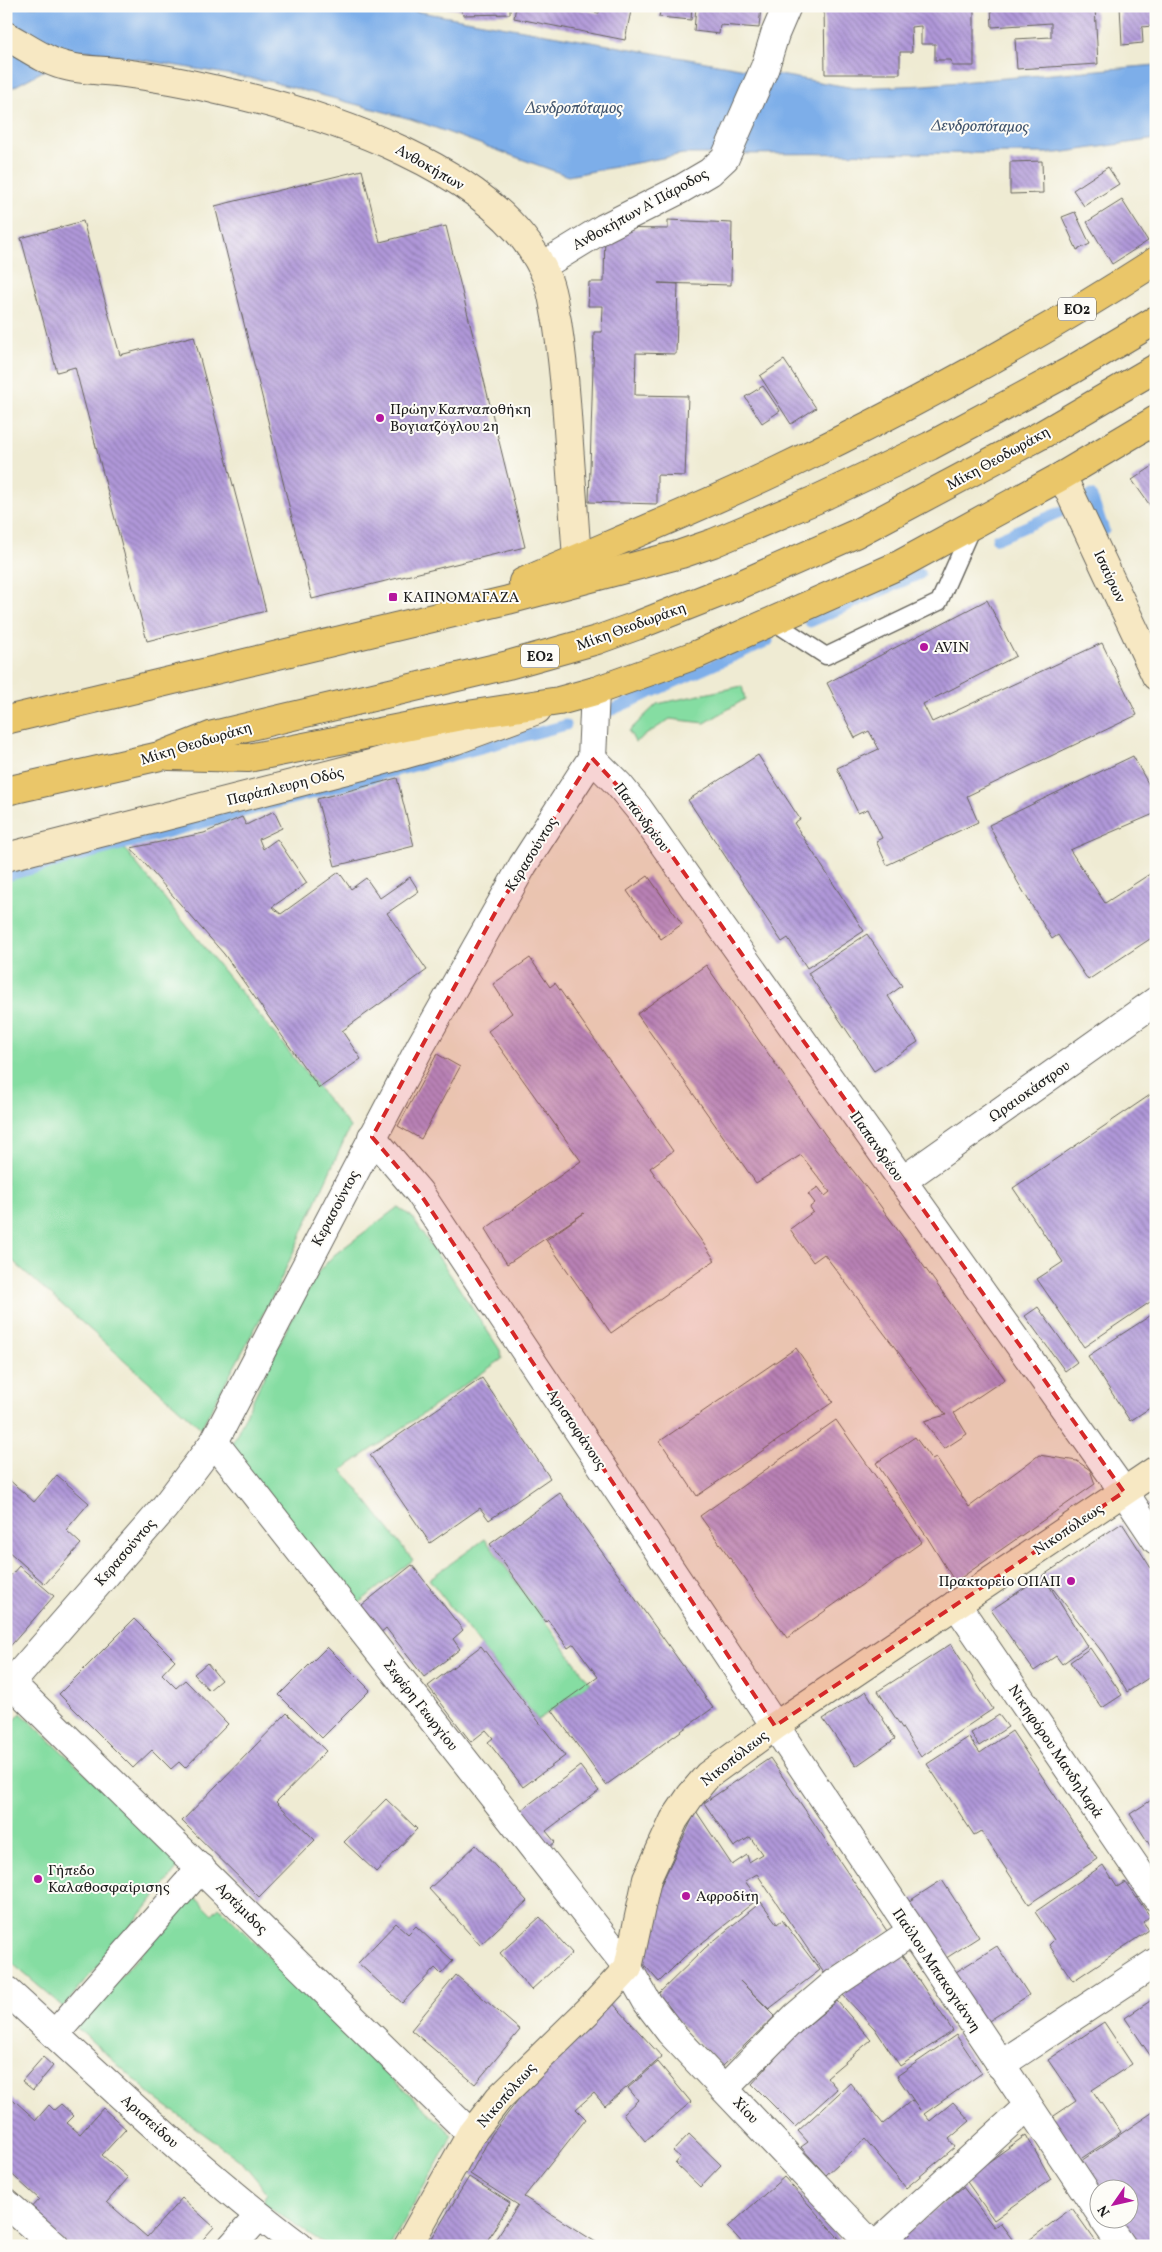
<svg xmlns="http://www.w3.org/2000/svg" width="1162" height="2252" font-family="Vollkorn,serif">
	<defs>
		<pattern id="building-back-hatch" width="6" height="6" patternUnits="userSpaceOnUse" patternTransform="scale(1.25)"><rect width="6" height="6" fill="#b098d9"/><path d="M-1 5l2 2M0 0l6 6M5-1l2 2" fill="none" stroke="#8e7baf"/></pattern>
	</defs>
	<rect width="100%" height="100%" fill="#fdfcf7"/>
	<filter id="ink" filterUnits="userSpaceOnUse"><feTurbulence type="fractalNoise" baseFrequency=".02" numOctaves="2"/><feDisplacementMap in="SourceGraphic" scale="10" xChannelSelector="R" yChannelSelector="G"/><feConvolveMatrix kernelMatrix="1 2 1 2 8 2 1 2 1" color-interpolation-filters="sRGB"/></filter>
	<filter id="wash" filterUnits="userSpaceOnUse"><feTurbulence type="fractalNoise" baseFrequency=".0096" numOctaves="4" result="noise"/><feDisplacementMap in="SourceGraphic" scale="20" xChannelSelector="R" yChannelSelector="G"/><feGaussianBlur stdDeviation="1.12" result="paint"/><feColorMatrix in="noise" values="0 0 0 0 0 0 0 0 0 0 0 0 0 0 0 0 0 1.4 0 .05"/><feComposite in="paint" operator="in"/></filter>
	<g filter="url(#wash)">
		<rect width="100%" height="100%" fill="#efebd3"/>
		<!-- green -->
		<g fill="#85dda2" stroke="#507c5f">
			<path d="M742 686 745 699 705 723 670 719 635 742 629 731 657 704Z"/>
			<path d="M123 847 350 1127 277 1288 201 1428 6 1255V881Z"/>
			<path d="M398 1207 412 1217 500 1350 502 1359 342 1470 413 1560 355 1606 231 1446 287 1328 319 1271 334 1255Z"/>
			<path d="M485 1539 590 1683 538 1720 429 1579Z"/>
			<path d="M21 1713 181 1864 129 1929 63 2007 6 1958V1730Z"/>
			<path d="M193 1895 212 1914 219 1907 356 2044 453 2135 390 2246H328L262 2203 267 2192 242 2162 154 2097 76 2027Z"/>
		</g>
		<!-- water -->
		<path fill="#7daee9" stroke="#4c6582" d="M6 6H386L854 88 925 85 1156 65V139L1058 153 683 154 568 176 411 119 268 81 82 50 6 91Z"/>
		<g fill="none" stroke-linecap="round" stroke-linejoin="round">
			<!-- stream -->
			<g stroke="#7daee9" stroke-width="11">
				<path d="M997 539 1081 503 1091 495 1104 530 1090 538"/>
				<path d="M810 622 920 574"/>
				<path d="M596 717 768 641"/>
				<path d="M6 876 566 725"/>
			</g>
		</g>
		<g id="blocks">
			<!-- building -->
			<g fill="url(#building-back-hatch)">
				<path d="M432 6H510V14L463 15 461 10Z"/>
				<path d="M516 6H564L599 13 600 6H632L625 40 514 18Z"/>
				<path d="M661 6H692L691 20 659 17Z"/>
				<path d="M696 6H761L759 28 720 25 719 34 694 31Z"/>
				<path d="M824 6H974V66H952L951 60H935V44H921V26L911 27 912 52H900V74H825Z"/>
				<path d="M991 6H1095L1098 64 1017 69 1015 39 1051 37V23L992 27Z"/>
				<path d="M1120 6H1156V44L1154 45 1152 26 1142 27 1143 43 1122 45Z"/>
				<path d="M1042 161 1043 193 1010 194V162Z"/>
				<path d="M1108 167 1119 184 1084 206 1073 190Z"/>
				<path d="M362 170 380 242 446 226 525 547 312 599 215 206Z"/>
				<path d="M1122 200 1148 241 1112 264 1087 222Z"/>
				<path d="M1075 212 1090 244 1077 250 1062 217Z"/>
				<path d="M668 220 732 223 731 285 658 283 678 284 676 354 636 353 635 395 688 396 685 476 657 475V504L589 502 594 332H602L603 306H588L589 282H604L605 228 668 229Z"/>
				<path d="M83 221 120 355 194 336 266 611 147 641 75 367 57 372 21 238Z"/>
				<path d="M784 360 816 408 791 424 760 376Z"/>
				<path d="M763 386 780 411 762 423 745 397Z"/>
				<path d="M1156 464V514L1132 480Z"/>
				<path d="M987 600 1016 656 923 704 932 722 1102 643 1137 715 967 796 978 822 887 865 876 841 882 838 868 809 858 813 837 768 879 749 869 731 855 738 827 683Z"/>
				<path d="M758 755 800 819 794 823 864 931 807 968 788 938 782 942 688 800Z"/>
				<path d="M1133 756 1156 798V813L1070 850 1105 903 1156 870V935L1088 980 1058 935 1052 939 1017 881 989 825Z"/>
				<path d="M397 778 414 846 335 866 317 799Z"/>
				<path d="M274 811 282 828 259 839 263 849 277 839 307 883 272 907 281 914 339 872 351 889 366 878 380 898 410 877 419 891 387 913 427 970 342 1031 361 1059 319 1088 224 954 131 848 204 833 242 817 246 825Z"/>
				<path d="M648 876 682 924 661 939 627 891Z"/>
				<path d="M867 934 902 986 888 996 918 1042 874 1071 808 973Z"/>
				<path d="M530 958 550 987 555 983 673 1151 650 1168 715 1260 611 1333 546 1240 584 1213 507 1264 485 1229 581 1161 488 1031 512 1013 493 984Z"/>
				<path d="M706 965 826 1136 879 1204 1005 1379 954 1413 967 1434 944 1449 924 1421 946 1415 824 1254 813 1262 790 1229 813 1212 810 1207 815 1203 808 1194 818 1187 825 1196 830 1192 801 1155 756 1183 637 1014Z"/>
				<path d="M437 1054 460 1067 421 1139 398 1126Z"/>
				<path d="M1156 1091V1298L1084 1347 1037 1279 1063 1262 1013 1188Z"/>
				<path d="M1038 1307 1077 1362 1065 1371 1025 1316Z"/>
				<path d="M1156 1312V1404L1130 1421 1088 1356Z"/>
				<path d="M796 1348 833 1402 697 1496 660 1441Z"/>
				<path d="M482 1378 550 1478 489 1520 480 1508 430 1543 370 1455Z"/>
				<path d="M836 1420 922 1542 787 1638 700 1516Z"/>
				<path d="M915 1437 932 1460 936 1458 969 1507 1039 1455 1077 1461 1090 1470 1095 1484 955 1582 927 1537 876 1463Z"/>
				<path d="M57 1475 89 1503 66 1530 81 1544 45 1584 6 1549V1477L34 1502Z"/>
				<path d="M560 1493 713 1708 606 1785 552 1710 598 1677 574 1644 568 1648 548 1620 546 1622 490 1544Z"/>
				<path d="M1156 1499V1520L1146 1506Z"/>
				<path d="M1122 1523 1156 1576V1673L1127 1692 1103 1653 1043 1576 1087 1646 1062 1664 1056 1656 1034 1671 991 1610Z"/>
				<path d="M412 1565 463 1630 453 1639 460 1649 424 1677 386 1628 378 1635 357 1609Z"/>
				<path d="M19 1566 54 1596 6 1651V1581Z"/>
				<path d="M134 1619 175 1660 162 1674 176 1688 185 1680 228 1724 185 1768 179 1762 171 1769 152 1750 133 1768 59 1694Z"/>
				<path d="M951 1644 993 1709 921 1757 878 1691Z"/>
				<path d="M481 1646 565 1756 523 1787 488 1742 493 1738 486 1730 471 1742 428 1686Z"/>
				<path d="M327 1647 370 1690 322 1738 279 1695Z"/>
				<path d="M1090 1648 1122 1695 1102 1708 1070 1662Z"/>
				<path d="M207 1663 221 1680 209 1690 194 1674Z"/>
				<path d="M866 1691 895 1739 856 1766 823 1719Z"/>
				<path d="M287 1713 326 1751 276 1802 315 1840 259 1897 182 1821Z"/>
				<path d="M999 1715 1008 1727 979 1746 971 1733Z"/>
				<path d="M1012 1731 1097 1859 1029 1904 981 1831 974 1835 927 1764 969 1737 980 1753Z"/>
				<path d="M770 1758 887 1931 824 1973 757 1874 745 1881 758 1899 684 1957 659 1982 635 1954 648 1912 696 1811 732 1865 747 1855 749 1862 762 1854 750 1837 734 1847 704 1803Z"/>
				<path d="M580 1766 599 1791 546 1831 555 1842 548 1848 520 1811Z"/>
				<path d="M1156 1797V1855L1130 1814Z"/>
				<path d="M386 1799 417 1829 376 1872 344 1842Z"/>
				<path d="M476 1845 527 1901 480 1945 429 1889Z"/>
				<path d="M1103 1865 1117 1887 1125 1882 1150 1916 1143 1922 1149 1930 1073 1981 1049 1945 1054 1940 1035 1912Z"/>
				<path d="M942 1880 979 1937 937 1964 900 1907Z"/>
				<path d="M761 1902 777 1924 782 1920 820 1970 769 2009 740 1981 775 2016 722 2067 655 1997 705 1948Z"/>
				<path d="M540 1917 572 1953 531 1990 500 1953Z"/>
				<path d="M396 1923 408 1934 416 1926 453 1961 441 1974 435 1968 402 2003 358 1963Z"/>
				<path d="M997 1946 1029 1995 981 2026 948 1977Z"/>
				<path d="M899 1951 953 2031 900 2066 875 2029 842 1994Z"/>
				<path d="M456 1975 520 2030 475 2084 411 2030Z"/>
				<path d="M1156 1997V2064L1125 2018Z"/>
				<path d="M609 1999 662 2057 605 2106 594 2093 576 2109 586 2119 524 2197 602 2246H491L518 2205 470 2174 492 2134 540 2071Z"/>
				<path d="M837 2001 871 2040 827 2077 837 2089 795 2127 752 2084 793 2038Z"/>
				<path d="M1104 2022 1132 2064 1092 2090 1121 2132 1073 2164 1045 2122 1076 2101 1048 2060Z"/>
				<path d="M956 2035 982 2073 924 2114 930 2121 953 2102 970 2121 949 2139 955 2147 906 2188 865 2139 826 2175 801 2147 808 2142 798 2131 850 2083 883 2124 912 2100 920 2110 897 2076Z"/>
				<path d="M43 2057 53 2066 33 2090 22 2081Z"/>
				<path d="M658 2062 691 2102 645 2141 623 2114 638 2100 628 2088Z"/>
				<path d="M6 2093 36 2120 49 2105 54 2110 61 2104 74 2116 67 2123 80 2134 103 2108 126 2129 102 2155 128 2178 107 2202 147 2237 182 2198 214 2227 197 2246H73L70 2243 68 2246 26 2213 39 2199 6 2169Z"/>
				<path d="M1156 2110V2246H1134L1116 2220H1130V2190H1100L1078 2163Z"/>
				<path d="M689 2134 721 2165 700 2187 675 2163 680 2157 673 2151Z"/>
				<path d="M1026 2135 1051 2179 994 2220 965 2179Z"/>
				<path d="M469 2177 510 2203 484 2246H427Z"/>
				<path d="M784 2177 846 2246H745L728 2227Z"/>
				<path d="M963 2187 994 2227 1000 2223 1012 2239 1003 2246H896L894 2243Z"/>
				<path d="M1072 2208 1099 2246H1021Z"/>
			</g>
		</g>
	</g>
	<g filter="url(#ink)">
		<use href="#blocks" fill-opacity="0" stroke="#66645c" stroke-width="1"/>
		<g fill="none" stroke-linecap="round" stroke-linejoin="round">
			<!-- lane casing -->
			<g stroke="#66645c" stroke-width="19">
				<path id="lane" d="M774 622 826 656 939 602 972 527"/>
			</g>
			<!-- street casing -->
			<g stroke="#66645c" stroke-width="30">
				<g id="street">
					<path d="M542 266 604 228 681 189 710 172 725 158 765 67 775 34 787 6"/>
					<path d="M592 758 619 785 638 808 723 929 1124 1492 1156 1540"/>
					<path d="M372 1137 419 1192 1100 2213"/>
					<path d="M902 1181 1156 1001"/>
					<path d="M214 1442 628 1968 647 2002 670 2032 873 2246"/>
					<path d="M956 1604 1156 1897"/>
					<path d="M11 1683 471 2134"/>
					<path d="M6 1689 164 1508 214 1442 420 1047 523 865 592 758 595 691"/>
					<path d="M6 1990C102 2077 195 2168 299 2246"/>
					<path d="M55 2034 201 1868"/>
					<path d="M1000 2065 1156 1962"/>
					<path d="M725 2088 795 2017 835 1983 911 1932"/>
					<path d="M6 2203 55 2246"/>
					<path d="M1104 2220 1122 2246"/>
					<path d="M232 2246 259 2216"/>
					<path d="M875 2246 1027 2107"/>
				</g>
			</g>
			<!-- secondary casing -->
			<g stroke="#66645c" stroke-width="30">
				<g id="secondary">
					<path d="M6 36C22 44 45 61 62 65 81 71 104 70 124 73 154 77 184 82 213 89 319 112 506 169 548 281 553 294 554 308 557 321 561 348 564 374 566 401 570 454 573 506 577 559"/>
					<path d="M1062 476 1156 676"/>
					<path d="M6 857 374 763 456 740 537 710"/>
					<path d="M408 2246 471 2134 499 2098 590 2009 628 1968 647 1879 674 1820 691 1795 708 1775 775 1726 1156 1470"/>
				</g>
			</g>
			<!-- highway casing -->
			<g stroke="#66645c" stroke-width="30">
				<g id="highway">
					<path d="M523 582C608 545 695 510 779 470 908 408 1035 339 1156 261"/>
					<path d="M6 720 508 600 681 554 713 543 815 500 930 446 1070 371 1156 320"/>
					<path d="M169 756 248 758 461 716 559 701 595 691 698 654 899 565 1062 476 1156 420"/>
					<path d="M6 791 160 756 213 735 508 665 597 640 636 626 737 586 855 534 1043 434 1156 368"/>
				</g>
			</g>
			<!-- lane -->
			<use href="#lane" stroke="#fff" stroke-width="16"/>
			<!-- street -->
			<use href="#street" stroke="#fff" stroke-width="28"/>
			<!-- secondary -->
			<use href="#secondary" stroke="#f7e8c3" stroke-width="28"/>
			<!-- highway -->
			<use href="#highway" stroke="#eac669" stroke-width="28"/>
		</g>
	</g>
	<!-- marked area -->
	<path fill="#d62828" fill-opacity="0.2" stroke="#d62828" stroke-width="4" stroke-dasharray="10 6" stroke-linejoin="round" d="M592 758 638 808 1124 1492 775 1726 419 1192 372 1137 500 904Z"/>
	<!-- markers -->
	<g fill="#b5179e" stroke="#fdfcf7" stroke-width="2">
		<circle cx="380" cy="418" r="5"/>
		<rect x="388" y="592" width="10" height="10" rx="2.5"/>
		<circle cx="924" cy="647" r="5"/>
		<circle cx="1071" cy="1581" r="5"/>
		<circle cx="38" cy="1879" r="5"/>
		<circle cx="686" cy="1896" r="5"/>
	</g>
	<g text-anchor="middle" stroke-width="4" stroke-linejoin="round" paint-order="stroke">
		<!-- shield labels -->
		<g fill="#fdfcf7" stroke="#605f5e" stroke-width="1">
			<rect x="1058" y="297.5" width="38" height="23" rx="4"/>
			<rect x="521" y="644.5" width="38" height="23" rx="4"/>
		</g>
		<g font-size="14" font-weight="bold" fill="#1c1c1c">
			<text x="1077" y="314">ΕΟ2</text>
			<text x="540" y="661">ΕΟ2</text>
		</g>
		<!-- street labels -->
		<g font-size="15" fill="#1c1c1c" stroke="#fdfcf7">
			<text transform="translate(430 167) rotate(30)" y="5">Ανθοκήπων</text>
			<text transform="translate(640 209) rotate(-29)" y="5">Ανθοκήπων Α' Πάροδος</text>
			<text transform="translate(998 458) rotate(-29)" y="5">Μίκη Θεοδωράκη</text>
			<text transform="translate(1110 576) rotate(65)" y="5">Ισαύρων</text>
			<text transform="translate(631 626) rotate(-20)" y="5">Μίκη Θεοδωράκη</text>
			<text transform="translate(196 743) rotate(-17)" y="5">Μίκη Θεοδωράκη</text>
			<text transform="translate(285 786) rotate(-14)" y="5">Παράπλευρη Οδός</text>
			<text transform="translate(642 817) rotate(53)" y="5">Παπανδρέου</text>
			<text transform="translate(531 854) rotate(-58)" y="5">Κερασούντος</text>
			<text transform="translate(1029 1091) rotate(-35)" y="5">Ωραιοκάστρου</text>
			<text transform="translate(877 1146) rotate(55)" y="5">Παπανδρέου</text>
			<text transform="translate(335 1208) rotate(-62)" y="5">Κερασούντος</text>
			<text transform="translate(577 1429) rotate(56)" y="5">Αριστοφάνoυς</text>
			<text transform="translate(1068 1529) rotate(-34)" y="5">Νικοπόλεως</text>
			<text transform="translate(125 1552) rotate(-49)" y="5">Κερασούντος</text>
			<text transform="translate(421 1705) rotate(52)" y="5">Σεφέρη Γεωργίου</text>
			<text transform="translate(1056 1751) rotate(56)" y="5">Νικηφόρου Μανδηλαρά</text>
			<text transform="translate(734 1758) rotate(-38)" y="5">Νικοπόλεως</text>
			<text transform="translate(242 1908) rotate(45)" y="5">Αρτέμιδος</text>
			<text transform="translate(937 1970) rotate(56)" y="5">Παύλου Μπακογιάννη</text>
			<text transform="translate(506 2095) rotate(-49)" y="5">Νικοπόλεως</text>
			<text transform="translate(746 2110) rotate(47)" y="5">Χίου</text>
			<text transform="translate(150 2121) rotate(42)" y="5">Αριστείδου</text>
		</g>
		<!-- poi labels -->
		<g font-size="15" fill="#1c1c1c" stroke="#fdfcf7" text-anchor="start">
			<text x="390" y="414">Πρώην Καπναποθήκη<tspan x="390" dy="17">Βογιατζόγλου 2η</tspan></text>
			<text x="403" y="602">ΚΑΠΝΟΜΑΓΑΖΑ</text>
			<text x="934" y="652">AVIN</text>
			<text x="1061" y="1586" text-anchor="end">Πρακτορείο ΟΠΑΠ</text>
			<text x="48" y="1875">Γήπεδο<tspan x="48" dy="17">Καλαθοσφαίρισης</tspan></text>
			<text x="696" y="1901">Αφροδίτη</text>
		</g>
		<!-- water labels -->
		<g font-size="16" font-style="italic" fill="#43566e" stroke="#fdfcf7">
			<text x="574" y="113">Δενδροπόταμος</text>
			<text transform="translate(980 125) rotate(1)" y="6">Δενδροπόταμος</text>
		</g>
	</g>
	<!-- margin -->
	<rect width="1162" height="2252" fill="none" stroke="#fdfcf7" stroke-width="25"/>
	<!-- north arrow -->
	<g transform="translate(1114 2204) rotate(236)"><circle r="24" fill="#fdfcf7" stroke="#a3a29f"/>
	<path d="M0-4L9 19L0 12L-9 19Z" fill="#b5179e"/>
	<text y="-8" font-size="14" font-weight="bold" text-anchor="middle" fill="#1c1c1c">N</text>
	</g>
</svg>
